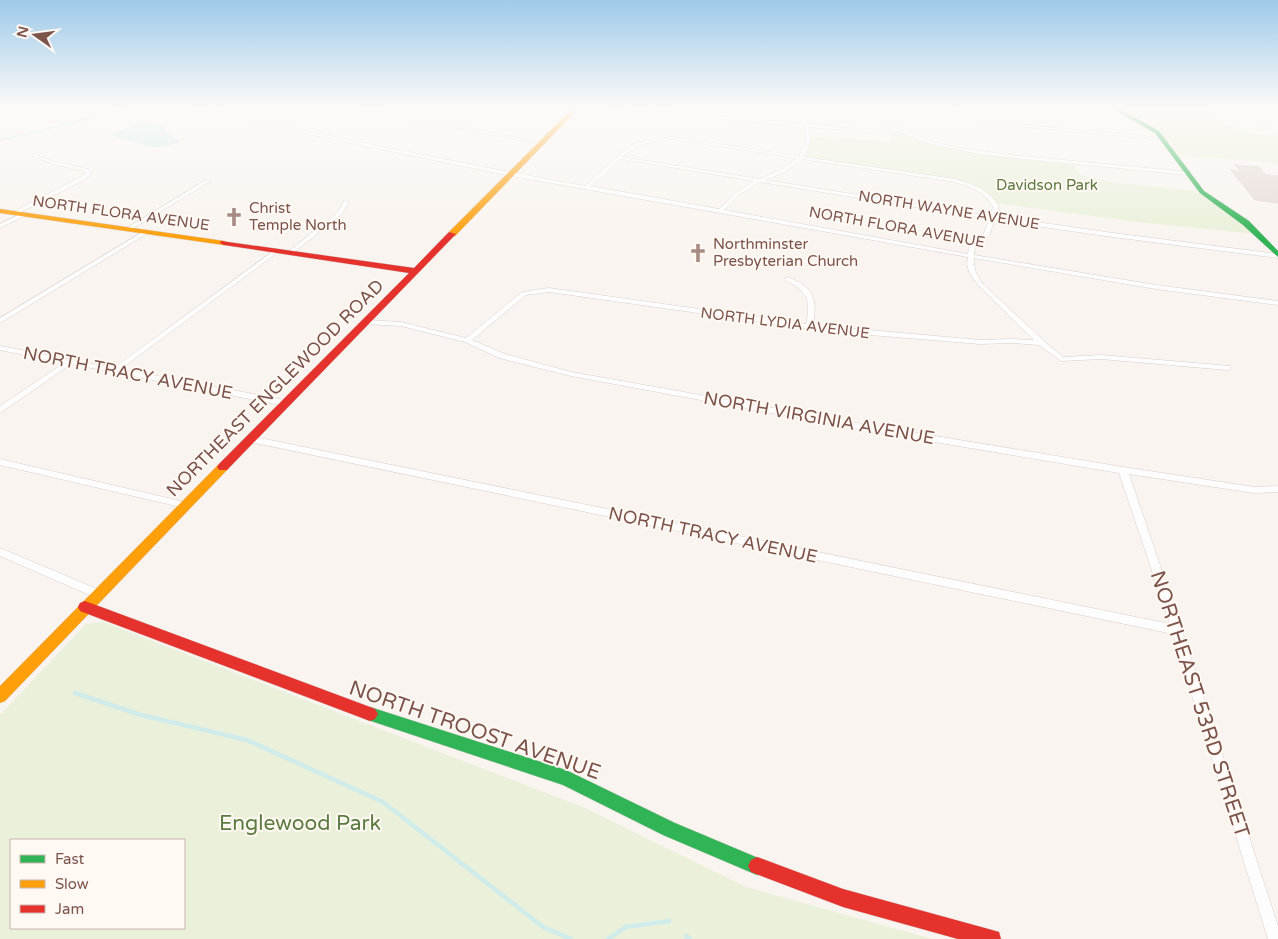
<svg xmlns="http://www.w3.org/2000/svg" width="1278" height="939" font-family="'Varela Round',sans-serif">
	<rect width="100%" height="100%" fill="#f9f4ef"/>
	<!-- green -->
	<g fill="#eaf0da" fill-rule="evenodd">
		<path d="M1116 107H1205L1218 121 1250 134 1278 135V163L1179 155C1163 131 1141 119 1116 107Z"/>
		<path d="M900 130C954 153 1014 156 1072 162L1080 175 1111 182 1202 192 1257 234 1137 222 995 203 988 195 963 183 800 156 809 136 892 142 889 131Z"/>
		<path d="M103 622 585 808 746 887 932 939H0V715L86 624ZM11 840H184V928H11Z"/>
	</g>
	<!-- water -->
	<path fill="#d0ecea" d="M140 122 163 126 165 132 181 141 172 145 155 148 110 135Z"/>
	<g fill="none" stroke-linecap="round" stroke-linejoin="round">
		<!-- stream-far1 -->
		<path stroke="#d0ecea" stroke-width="2" d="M0 140 69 124 127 107"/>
		<!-- stream -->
		<g stroke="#d0ecea" stroke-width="4.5">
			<path d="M75 693 141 715 247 740 383 802 543 927 571 939"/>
			<path d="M686 936 690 939"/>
			<path d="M608 939 626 927 669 921"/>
		</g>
	</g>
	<!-- building -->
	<path fill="#e6dbd6" stroke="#e3d6d1" d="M1235 165 1259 167 1266 175 1278 176V203L1255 200 1230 169 1241 173Z"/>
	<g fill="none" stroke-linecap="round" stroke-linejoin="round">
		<!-- street casing -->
		<g stroke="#d9cfcc" stroke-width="1">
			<g id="street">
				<path d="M176 107C220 107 263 123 306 131 399 150 491 169 585 186L630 145 647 140 672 137 799 156 806 142 805 127 603 107H619L804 124 793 107H797L809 124 866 130 894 129 883 123 861 107H866L886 121 909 133 934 142 958 148 1011 155 1190 172V174L1188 175 984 155 930 144 899 131 866 132 809 127 810 142 804 157 955 179C973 184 990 190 999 207L995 216 1113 233 1278 254V258L1113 237 994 220C993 224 991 232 989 235 982 244 976 241 974 255L1156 285 1278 301V305L1156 289 974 258C973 268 977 275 982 283L1044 341 1063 357 1101 355 1230 366 1231 368 1230 370H1227L1101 359 1061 361 1039 345 1012 343 980 344 834 332 549 292 526 295 472 340 505 354 571 372 863 424 1123 467 1254 487 1278 486V492L1254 493 1129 474 1182 630 1278 926V939H1268L1173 634 250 442 246 439 250 436 1170 624 1119 473 863 430 571 376 499 358 465 342 401 326 366 324 363 322 366 320 401 322 466 338 522 292 549 288 806 324C811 299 808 292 785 280L784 279 787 277C813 286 818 299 813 325L980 340 1012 339 1034 340 978 285 969 272 967 264 968 257 511 176 278 128 239 117ZM672 139 797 158 781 170 759 179 623 157C640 142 650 142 672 139ZM620 159H622L754 181 737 192 719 209 590 186ZM802 159 955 182C970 187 986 192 993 207L990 216 765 180 785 172ZM760 182 989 219C987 223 986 231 983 234 976 242 970 240 968 254L724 210 740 194Z"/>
				<path d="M346 107H355L400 115 416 107H421L405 116 544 143 542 144Z"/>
				<path d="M939 107H946L987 119 1026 125 1162 138 1164 139 1162 140 1026 127 987 121Z"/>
				<path d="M1248 107H1252L1278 131V135Z"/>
				<path d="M33 154 59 163 88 169 92 174 84 180 17 214H13V212L86 174 84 171 56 165 33 156Z"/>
				<path d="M206 180 211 181 130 230 125 229Z"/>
				<path d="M344 201 349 202 342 214 292 254H288V252L338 212Z"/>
				<path d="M24 212 27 214 26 215 0 228V224Z"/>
				<path d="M146 230 149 232 148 233 0 323V318Z"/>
				<path d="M276 249 279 251 278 252 121 369 285 400 289 403 288 405 285 406 71 364 0 413V406L64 363 0 350V346L114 368Z"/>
				<path d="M0 459 185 502 188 503 190 505 188 507 185 508 0 465Z"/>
				<path d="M0 548 102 591 103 594 102 597 98 598 94 597 0 556Z"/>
			</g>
		</g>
		<!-- fast casing -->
		<g stroke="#dad0cd" stroke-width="1">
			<g id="fast">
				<path d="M1109 107H1116L1159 131 1204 191 1249 221 1278 251V257L1243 225 1200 193 1155 133Z"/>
				<path d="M370 707 566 770 675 823 763 860 766 866 763 872 757 875 663 835 563 785 365 719 362 714 365 709Z"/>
			</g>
		</g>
		<!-- slow casing -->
		<g stroke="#dad0cd" stroke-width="1">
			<g id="slow">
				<path d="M574 107H580L455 236H449V232Z"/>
				<path d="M0 209 224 241 228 243 224 245 0 213Z"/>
				<path d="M223 463 227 464 229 467 227 470 5 701 0 703V686L219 464Z"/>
			</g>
		</g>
		<!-- jam casing -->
		<g stroke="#dad0cd" stroke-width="1">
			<g id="jam">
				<path d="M449 232 456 234 227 470H219L217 467 219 464 409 273 224 245 220 243 221 241 414 268Z"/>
				<path d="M85 601 370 707 375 709 378 714 375 719 370 721 80 611 78 607 80 603Z"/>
				<path d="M757 857 843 889 992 930 999 932 1001 939H958L843 907 751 872 748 866 751 860Z"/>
			</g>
		</g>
		<!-- street -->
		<use href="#street" fill="#fefdfd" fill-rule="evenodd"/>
		<!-- fast -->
		<use href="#fast" fill="#30b455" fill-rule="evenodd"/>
		<!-- slow -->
		<use href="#slow" fill="#ff9f0a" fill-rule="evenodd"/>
		<!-- jam -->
		<use href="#jam" fill="#e5322d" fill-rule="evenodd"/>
	</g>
	<!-- sky -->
	<linearGradient id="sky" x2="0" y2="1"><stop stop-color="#9ecae9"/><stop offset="0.45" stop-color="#fcfaf8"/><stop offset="1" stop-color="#fcfaf8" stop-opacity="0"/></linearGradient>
	<rect width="1278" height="239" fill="url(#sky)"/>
	<!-- icons -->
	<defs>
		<g id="church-bare" transform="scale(1.5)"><path d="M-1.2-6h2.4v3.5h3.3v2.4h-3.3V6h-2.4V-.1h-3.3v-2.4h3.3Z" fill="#a78c85" stroke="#fff8f3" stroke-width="2.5" paint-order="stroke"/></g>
	</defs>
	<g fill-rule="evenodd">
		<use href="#church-bare" x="234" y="217"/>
		<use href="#church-bare" x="698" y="253"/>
	</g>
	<g text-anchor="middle" stroke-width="4" stroke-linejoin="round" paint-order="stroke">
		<!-- far-park labels -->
		<g font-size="15" fill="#5c7b40" stroke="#fff8f3">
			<text x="1047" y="190">Davidson Park</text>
		</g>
		<!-- far-poi labels -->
		<g font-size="15" fill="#7b544c" stroke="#fff8f3" text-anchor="start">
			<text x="249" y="213">Christ<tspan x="249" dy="17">Temple North</tspan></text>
			<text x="713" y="249">Northminster<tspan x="713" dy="17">Presbyterian Church</tspan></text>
		</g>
		<!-- far-street labels -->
		<g font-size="15" fill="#7b544c" stroke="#fff8f3">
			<text transform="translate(949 210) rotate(9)" y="5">NORTH WAYNE AVENUE</text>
			<text transform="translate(121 213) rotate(8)" y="5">NORTH FLORA AVENUE</text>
			<text transform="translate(897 227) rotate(10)" y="5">NORTH FLORA AVENUE</text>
			<text transform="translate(785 323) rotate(7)" y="5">NORTH LYDIA AVENUE</text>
		</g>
		<!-- street labels -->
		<g font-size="18" fill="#7b544c" stroke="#fff8f3">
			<text transform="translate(128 373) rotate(11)" y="6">NORTH TRACY AVENUE</text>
			<text transform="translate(275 388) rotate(-45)" y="6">NORTHEAST ENGLEWOOD ROAD</text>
			<text transform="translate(819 418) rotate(10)" y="6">NORTH VIRGINIA AVENUE</text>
			<text transform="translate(713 535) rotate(12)" y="6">NORTH TRACY AVENUE</text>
		</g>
		<!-- near-street labels -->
		<g font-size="21" fill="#7b544c" stroke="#fff8f3">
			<text transform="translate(1200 704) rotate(72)" y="7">NORTHEAST 53RD STREET</text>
			<text transform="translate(475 730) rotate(19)" y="7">NORTH TROOST AVENUE</text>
		</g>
		<!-- near-park labels -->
		<g font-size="21" fill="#5c7b40" stroke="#fff8f3">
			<text x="300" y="830">Englewood Park</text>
		</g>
	</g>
	<!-- legend -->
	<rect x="10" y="839" width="175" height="90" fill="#fff8f3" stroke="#cab6b0"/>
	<rect x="20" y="855" width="25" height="8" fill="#30b455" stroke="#cab6b0"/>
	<text x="55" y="864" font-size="15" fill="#7b544c">Fast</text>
	<rect x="20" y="880" width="25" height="8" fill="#ff9f0a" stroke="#cab6b0"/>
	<text x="55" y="889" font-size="15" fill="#7b544c">Slow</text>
	<rect x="20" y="905" width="25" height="8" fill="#e5322d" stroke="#cab6b0"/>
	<text x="55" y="914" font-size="15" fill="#7b544c">Jam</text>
	<!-- north arrow -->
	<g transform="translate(35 35) rotate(284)" stroke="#fff8f3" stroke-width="4" paint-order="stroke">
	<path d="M0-4L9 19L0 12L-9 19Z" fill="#7b544c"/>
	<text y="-8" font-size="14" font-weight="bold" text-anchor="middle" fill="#7b544c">N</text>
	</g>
</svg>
